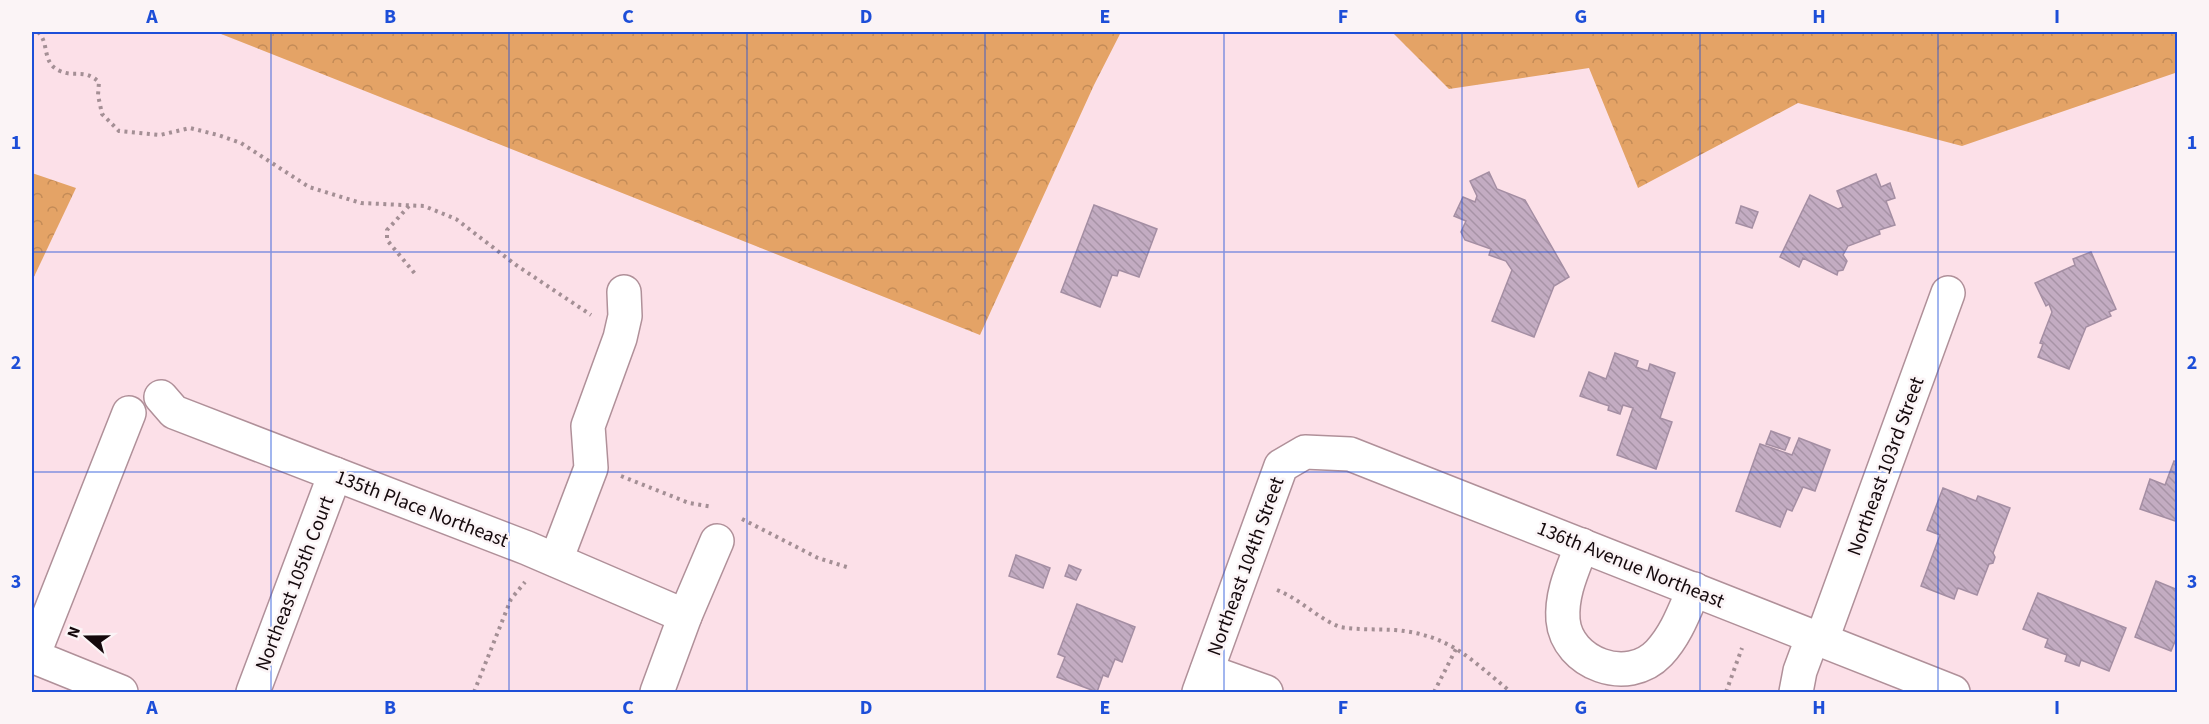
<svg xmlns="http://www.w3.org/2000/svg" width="2209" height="724" font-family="'Source Sans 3',sans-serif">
	<defs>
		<pattern id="forest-crowns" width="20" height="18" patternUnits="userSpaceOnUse" patternTransform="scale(1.5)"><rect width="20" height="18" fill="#e4a366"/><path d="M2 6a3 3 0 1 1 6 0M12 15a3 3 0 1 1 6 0" fill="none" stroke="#c38b57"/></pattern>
		<pattern id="building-back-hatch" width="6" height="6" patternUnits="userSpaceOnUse" patternTransform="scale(1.5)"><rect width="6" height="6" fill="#c3acc2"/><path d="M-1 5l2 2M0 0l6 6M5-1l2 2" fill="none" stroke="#a793a6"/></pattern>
	</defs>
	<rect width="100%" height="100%" fill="#fce0e8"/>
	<!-- forest -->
	<g fill="url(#forest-crowns)">
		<path d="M216 32H1121L1094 85 980 335Z"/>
		<path d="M1392 32H2177L2178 70 2175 73 1962 146 1798 103 1638 188 1589 68 1449 89Z"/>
		<path d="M32 173 76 188 32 281Z"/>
	</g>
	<!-- building -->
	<g fill="url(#building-back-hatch)" stroke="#a48ea3" stroke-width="1.5">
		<path d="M1489 172 1497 189 1525 200 1569 277 1554 286 1534 337 1492 321 1512 270 1506 261 1489 255 1491 249 1465 240 1461 232 1466 221 1454 216 1463 197 1475 202 1477 196 1470 181Z"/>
		<path d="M1876 174 1881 187 1890 183 1895 198 1886 201 1895 225 1879 230 1880 234 1848 246 1843 255 1847 261 1843 270 1838 271 1837 275 1803 258 1799 267 1780 257 1810 195 1838 209 1843 207 1837 191Z"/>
		<path d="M1094 205 1157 229 1139 277 1119 270 1117 276 1112 275 1100 307 1061 292Z"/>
		<path d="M1741 206 1758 212 1752 228 1736 223Z"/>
		<path d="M2091 252 2116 309 2109 312 2111 316 2086 327 2069 369 2038 357 2043 344 2040 343 2052 312 2049 304 2046 306 2035 283 2075 265 2073 259Z"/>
		<path d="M1615 353 1638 361 1636 367 1648 371 1650 364 1675 373 1660 418 1672 422 1656 469 1617 455 1633 408 1623 405 1620 414 1608 410 1609 406 1580 396 1589 372 1606 379Z"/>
		<path d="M1771 431 1790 438 1785 450 1766 444Z"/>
		<path d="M1799 438 1830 450 1815 491 1803 487 1792 511 1787 509 1780 527 1736 511 1760 444 1792 455Z"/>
		<path d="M2174 461 2178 463V522L2140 509 2150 479 2165 485Z"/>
		<path d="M1943 488 1976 501 1978 496 2010 508 1993 553 1995 557 1993 563 1989 564 1977 595 1958 588 1954 599 1921 586 1940 535 1927 530Z"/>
		<path d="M1016 555 1050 568 1043 588 1009 576Z"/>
		<path d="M1069 565 1081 570 1076 580 1065 576Z"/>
		<path d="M2156 581 2178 590V634L2171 651 2135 637Z"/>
		<path d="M2038 593 2126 628 2109 671 2081 660 2079 666 2065 661 2067 655 2045 647 2048 639 2023 629Z"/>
		<path d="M1077 604 1135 627 1122 662 1115 659 1108 677 1103 675 1097 692 1057 677 1065 657 1058 654Z"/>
	</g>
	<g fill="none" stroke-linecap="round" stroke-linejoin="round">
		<!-- minor casing -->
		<g stroke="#b09099" stroke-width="36">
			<g id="minor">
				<path d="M161 397 174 412 527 548 685 616"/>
				<path d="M1582 545C1573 569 1561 593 1563 620 1567 664 1628 686 1659 653 1676 635 1684 612 1694 589"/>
				<path d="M556 560 591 468 588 426 620 338 625 316 624 292"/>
				<path d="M1822 639 1948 293"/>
				<path d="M32 656 121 692"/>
				<path d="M33 656 129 413"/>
				<path d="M1207 671 1266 692"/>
				<path d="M253 692 335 474"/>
				<path d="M657 692 685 616 717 541"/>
				<path d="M1199 692 1281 466 1305 452 1350 454 1953 692"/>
				<path d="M1796 692 1800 671 1813 636"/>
			</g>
		</g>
		<!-- path -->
		<g stroke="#a48f95" stroke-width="4" stroke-dasharray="3 4.5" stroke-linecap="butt">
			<path d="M38 32C50 43 41 63 60 71 76 78 83 68 99 82L98 95 102 114 119 131 160 135 190 128 218 135 241 143 309 187 361 203 424 206 456 219 516 265 591 315"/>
			<path d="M409 206 387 230V240L416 275"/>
			<path d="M621 476 689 503 713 507"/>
			<path d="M742 519 818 558 850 568"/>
			<path d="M1277 590C1300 599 1317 618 1340 627 1358 630 1377 629 1395 630 1451 635 1471 660 1511 692"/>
			<path d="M474 692 511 599 525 582"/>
			<path d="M1434 692 1456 649"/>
			<path d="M1726 692 1742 648"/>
		</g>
		<!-- minor -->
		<use href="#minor" stroke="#fff" stroke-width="33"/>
	</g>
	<!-- grid -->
	<path fill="none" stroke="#1d4ed8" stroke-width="1.5" stroke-opacity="0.55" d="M271 32V692M509 32V692M747 32V692M985 32V692M1224 32V692M1462 32V692M1700 32V692M1938 32V692M32 252H2178M32 472H2178"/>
	<g text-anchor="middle" stroke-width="5" stroke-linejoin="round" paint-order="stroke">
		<!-- street labels -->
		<g font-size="20" fill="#14090c" stroke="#fbf4f6">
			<text transform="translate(1885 466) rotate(-70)" y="7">Northeast 103rd Street</text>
			<text transform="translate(422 508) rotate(21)" y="7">135th Place Northeast</text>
			<text transform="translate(1631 564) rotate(22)" y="7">136th Avenue Northeast</text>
			<text transform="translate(1245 566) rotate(-70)" y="7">Northeast 104th Street</text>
			<text transform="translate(294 583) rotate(-69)" y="7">Northeast 105th Court</text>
		</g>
	</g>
	<!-- border -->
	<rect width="2209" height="724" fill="none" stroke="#fbf4f6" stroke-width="66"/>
	<!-- north arrow -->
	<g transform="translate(87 637) rotate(290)" stroke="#fbf4f6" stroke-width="4.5" paint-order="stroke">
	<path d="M0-4.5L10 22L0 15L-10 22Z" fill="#14090c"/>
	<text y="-9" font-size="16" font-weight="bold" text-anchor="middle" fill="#14090c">N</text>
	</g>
	<rect x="33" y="33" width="2143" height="658" fill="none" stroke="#1d4ed8" stroke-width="2"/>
	<g font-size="20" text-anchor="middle" font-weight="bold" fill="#1d4ed8">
		<text x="152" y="23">A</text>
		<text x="390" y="23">B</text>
		<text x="628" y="23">C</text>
		<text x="866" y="23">D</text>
		<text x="1105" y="23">E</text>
		<text x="1343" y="23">F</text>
		<text x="1581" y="23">G</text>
		<text x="1819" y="23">H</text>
		<text x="2057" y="23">I</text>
		<text x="16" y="149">1</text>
		<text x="2192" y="149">1</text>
		<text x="16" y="369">2</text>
		<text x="2192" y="369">2</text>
		<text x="16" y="588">3</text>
		<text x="2192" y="588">3</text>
		<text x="152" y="714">A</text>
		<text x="390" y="714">B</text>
		<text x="628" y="714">C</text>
		<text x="866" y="714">D</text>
		<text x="1105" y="714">E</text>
		<text x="1343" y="714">F</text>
		<text x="1581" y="714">G</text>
		<text x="1819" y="714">H</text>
		<text x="2057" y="714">I</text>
	</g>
</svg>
